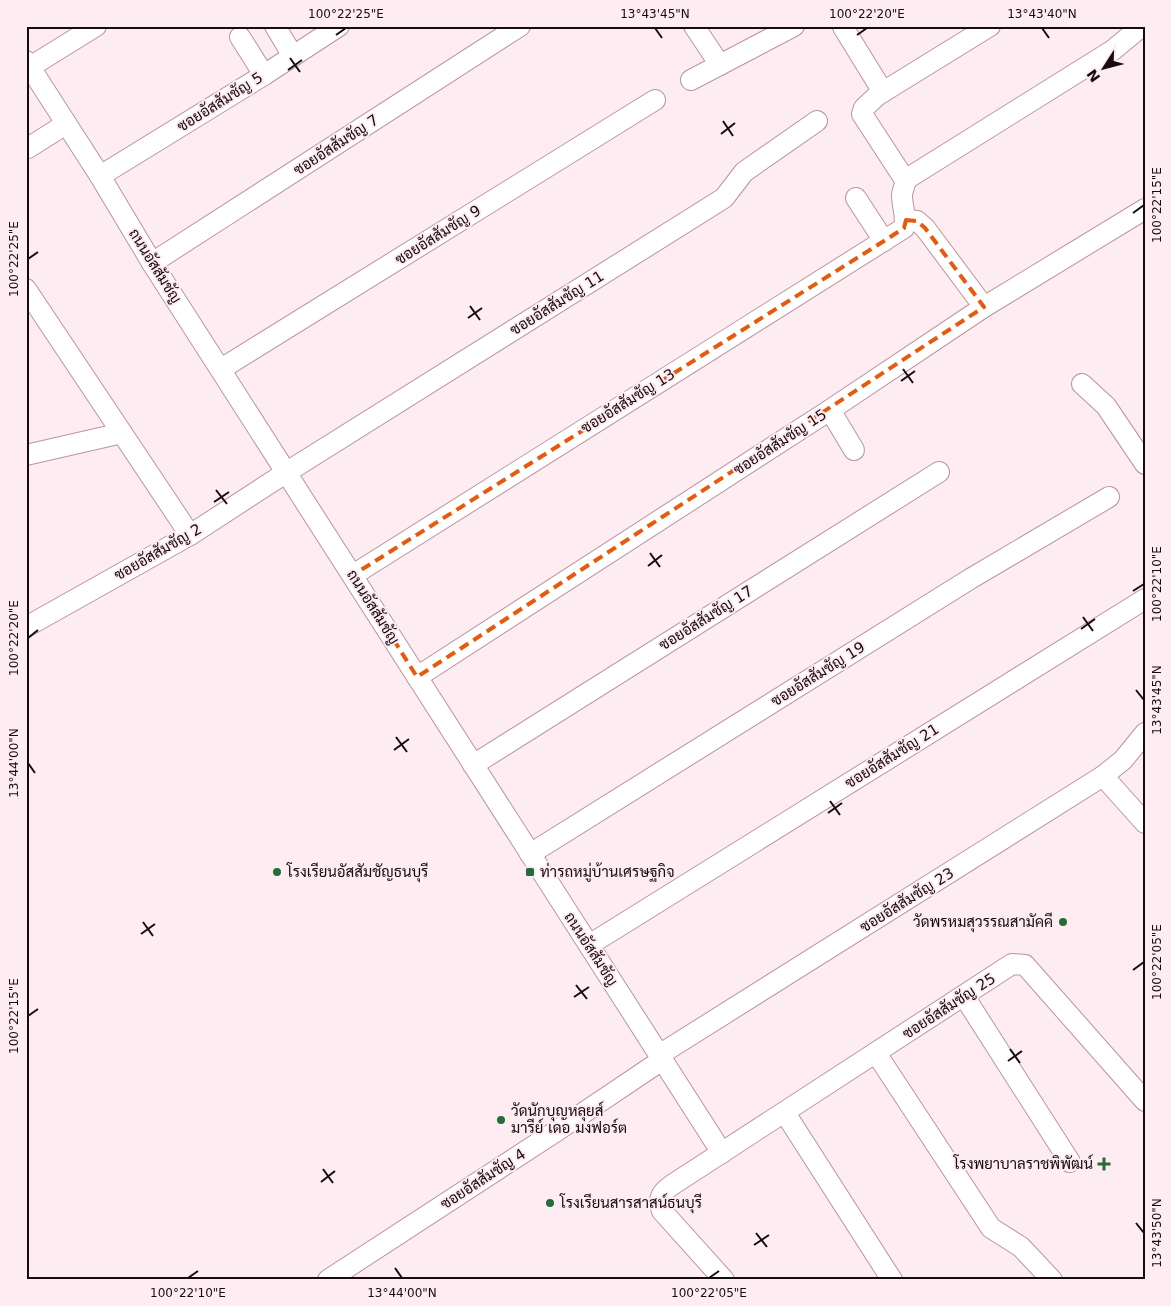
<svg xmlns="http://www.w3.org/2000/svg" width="1171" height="1306" font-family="'DejaVu Sans',Sarabun,sans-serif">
	<rect width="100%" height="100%" fill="#fdecf1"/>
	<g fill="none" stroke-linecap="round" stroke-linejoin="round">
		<!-- minor casing -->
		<g stroke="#bb949f" stroke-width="22">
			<g id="minor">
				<path d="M275 26 293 56"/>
				<path d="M694 26 720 65"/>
				<path d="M843 27 883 92"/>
				<path d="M240 37 264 75"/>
				<path d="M26 61 100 176 152 263 722 1153"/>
				<path d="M30 67 96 26"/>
				<path d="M691 80 794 26"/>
				<path d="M28 148 66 124"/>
				<path d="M100 176 264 75 339 26"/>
				<path d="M905 180 1113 50 1142 26"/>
				<path d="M856 198 884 241"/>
				<path d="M906 220 917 221 925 228 984 307"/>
				<path d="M152 263 520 26"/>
				<path d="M26 289 190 535"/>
				<path d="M221 369 655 100"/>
				<path d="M1082 384 1106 406 1145 464"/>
				<path d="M830 410 854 450"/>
				<path d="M26 455 122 433"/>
				<path d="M353 575 904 228C907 216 902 207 902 195 902 190 906 186 905 180L862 114 864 108 878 95 990 26"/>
				<path d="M26 627 190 535 287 472 724 198 744 172 817 121"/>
				<path d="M417 677 830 410 984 307 1145 209"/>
				<path d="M473 765 939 472"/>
				<path d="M1103 776 1145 823"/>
				<path d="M530 854 970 579 1109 497"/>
				<path d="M589 945 1145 599"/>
				<path d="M964 996 1070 1162"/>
				<path d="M876 1053 991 1228 1021 1247 1052 1280"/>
				<path d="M659 1055 1103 776 1123 760 1145 733"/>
				<path d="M785 1113 892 1280"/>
				<path d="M328 1280 555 1132 662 1060"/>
				<path d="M724 1280 662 1211C657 1198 662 1192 672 1185L1012 964 1025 965 1145 1101"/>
			</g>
		</g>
		<!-- minor -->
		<use href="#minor" stroke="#fff" stroke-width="20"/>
	</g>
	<!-- marked area -->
	<path fill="none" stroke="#e8590c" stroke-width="4" stroke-dasharray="10 6" stroke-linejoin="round" d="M906 220 917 221 925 228 984 307 417 677 353 575 884 241 904 228Z"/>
	<!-- ticks -->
	<path fill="none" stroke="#180b0f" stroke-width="2" d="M655 28 662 38M1042 28 1049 38M336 35 346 28M857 35 867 28M290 58 300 72M288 70 302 60M723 121 733 136M721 134 735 123M1133 213 1144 205M28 259 38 252M470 306 480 320M468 318 482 308M903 369 913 383M901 381 915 371M216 490 227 504M214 502 229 492M650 553 660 567M648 566 662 555M1133 591 1144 584M1083 617 1093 631M1081 629 1095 619M28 638 38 630M1136 690 1144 700M396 737 407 752M394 750 409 739M28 763 35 773M830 801 840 815M828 813 842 803M143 922 153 936M141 934 155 924M1133 970 1144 962M576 985 587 999M574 997 589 987M28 1016 38 1009M1010 1049 1020 1063M1008 1061 1022 1051M323 1169 333 1183M321 1182 335 1171M1136 1223 1144 1233M756 1233 767 1247M754 1245 769 1235M395 1268 402 1278M188 1278 198 1271M709 1278 719 1271"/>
	<!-- markers -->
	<g fill="#246c39" stroke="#fdecf1" stroke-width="2">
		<circle cx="277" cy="872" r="5"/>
		<rect x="525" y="867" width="10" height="10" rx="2.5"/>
		<circle cx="1063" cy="922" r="5"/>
		<circle cx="501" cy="1120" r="5"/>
		<path d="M1101.5 1156.5h5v5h5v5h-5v5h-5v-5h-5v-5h5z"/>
		<circle cx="550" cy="1203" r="5"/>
	</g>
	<g text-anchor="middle" stroke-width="4" stroke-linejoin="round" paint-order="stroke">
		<!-- street labels -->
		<g font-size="15" fill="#180b0f" stroke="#fdecf1">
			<text transform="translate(220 102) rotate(-32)" y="5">ซอยอัสสัมชัญ 5</text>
			<text transform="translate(336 145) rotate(-33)" y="5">ซอยอัสสัมชัญ 7</text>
			<text transform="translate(438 235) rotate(-32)" y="5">ซอยอัสสัมชัญ 9</text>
			<text transform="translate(155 266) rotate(58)" y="5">ถนนอัสสัมชัญ</text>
			<text transform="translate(557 303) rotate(-32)" y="5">ซอยอัสสัมชัญ 11</text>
			<text transform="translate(628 401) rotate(-32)" y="5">ซอยอัสสัมชัญ 13</text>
			<text transform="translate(780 442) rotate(-33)" y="5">ซอยอัสสัมชัญ 15</text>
			<text transform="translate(158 552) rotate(-30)" y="5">ซอยอัสสัมชัญ 2</text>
			<text transform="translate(373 607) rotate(58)" y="5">ถนนอัสสัมชัญ</text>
			<text transform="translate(706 618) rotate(-32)" y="5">ซอยอัสสัมชัญ 17</text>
			<text transform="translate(818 674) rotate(-32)" y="5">ซอยอัสสัมชัญ 19</text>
			<text transform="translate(892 756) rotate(-32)" y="5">ซอยอัสสัมชัญ 21</text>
			<text transform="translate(907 900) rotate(-32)" y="5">ซอยอัสสัมชัญ 23</text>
			<text transform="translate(591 949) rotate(57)" y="5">ถนนอัสสัมชัญ</text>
			<text transform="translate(949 1006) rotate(-33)" y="5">ซอยอัสสัมชัญ 25</text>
			<text transform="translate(483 1179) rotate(-33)" y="5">ซอยอัสสัมชัญ 4</text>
		</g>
		<!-- poi labels -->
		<g font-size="15" fill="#180b0f" stroke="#fdecf1" text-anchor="start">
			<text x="287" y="877">โรงเรียนอัสสัมชัญธนบุรี</text>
			<text x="540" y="877">ท่ารถหมู่บ้านเศรษฐกิจ</text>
			<text x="1053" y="927" text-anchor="end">วัดพรหมสุวรรณสามัคคี</text>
			<text x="511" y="1116">วัดนักบุญหลุยส์<tspan x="511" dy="17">มารีย์ เดอ มงฟอร์ต</tspan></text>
			<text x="1093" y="1169" text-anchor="end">โรงพยาบาลราชพิพัฒน์</text>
			<text x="560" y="1208">โรงเรียนสารสาสน์ธนบุรี</text>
		</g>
	</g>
	<!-- border -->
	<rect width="1171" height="1306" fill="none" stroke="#fdecf1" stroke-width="55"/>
	<!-- north arrow -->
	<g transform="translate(1104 68) rotate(234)" stroke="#fdecf1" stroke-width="4" paint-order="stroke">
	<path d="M0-4L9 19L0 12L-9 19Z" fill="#180b0f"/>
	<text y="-8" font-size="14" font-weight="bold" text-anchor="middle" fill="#180b0f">N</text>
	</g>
	<rect x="28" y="28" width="1116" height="1250" fill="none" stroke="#180b0f" stroke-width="2"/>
	<g font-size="12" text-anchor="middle" fill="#180b0f">
		<text x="346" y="18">100°22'25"E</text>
		<text x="655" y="18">13°43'45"N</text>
		<text x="867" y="18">100°22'20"E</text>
		<text x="1042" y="18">13°43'40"N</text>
		<text transform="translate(1157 205) rotate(-90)" y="4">100°22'15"E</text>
		<text transform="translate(14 259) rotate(-90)" y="4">100°22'25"E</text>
		<text transform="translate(1157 584) rotate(-90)" y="4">100°22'10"E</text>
		<text transform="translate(14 638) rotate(-90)" y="4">100°22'20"E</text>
		<text transform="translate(1157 700) rotate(-90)" y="4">13°43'45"N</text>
		<text transform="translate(14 763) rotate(-90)" y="4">13°44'00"N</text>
		<text transform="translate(1157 962) rotate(-90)" y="4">100°22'05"E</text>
		<text transform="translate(14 1016) rotate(-90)" y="4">100°22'15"E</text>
		<text transform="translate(1157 1233) rotate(-90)" y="4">13°43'50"N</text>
		<text x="188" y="1297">100°22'10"E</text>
		<text x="402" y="1297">13°44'00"N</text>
		<text x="709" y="1297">100°22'05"E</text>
	</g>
</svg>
